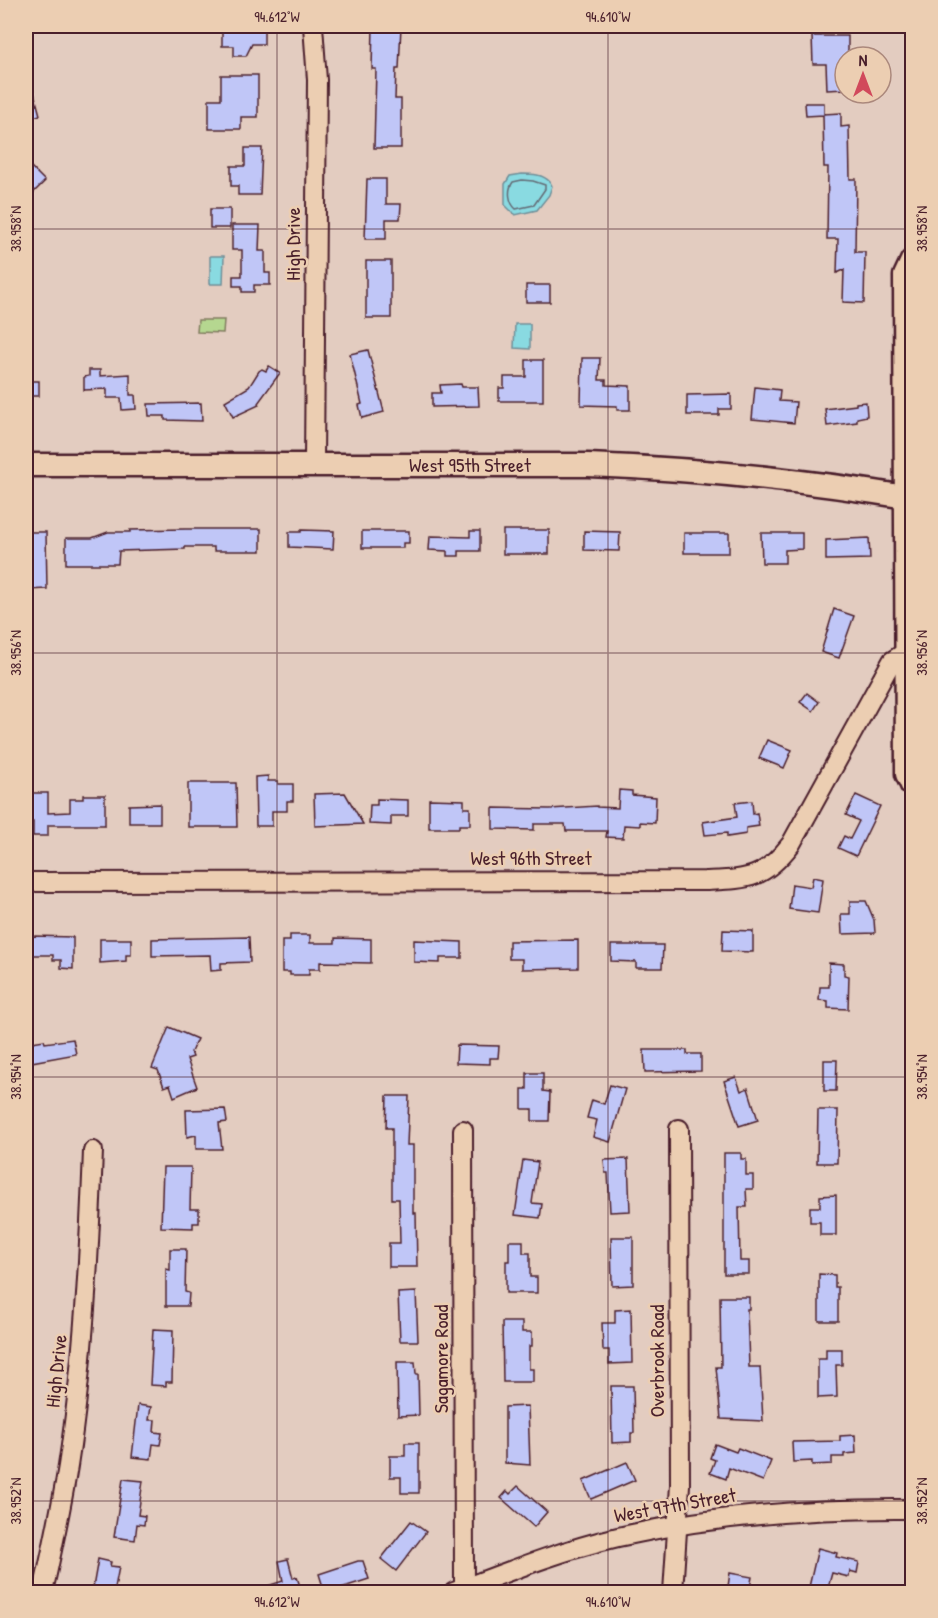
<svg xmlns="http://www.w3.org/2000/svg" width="938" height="1618" font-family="'Patrick Hand',sans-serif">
	<rect width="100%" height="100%" fill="#e3ccc0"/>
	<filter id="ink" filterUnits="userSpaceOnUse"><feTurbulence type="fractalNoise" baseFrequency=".0167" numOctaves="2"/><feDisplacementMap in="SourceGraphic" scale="12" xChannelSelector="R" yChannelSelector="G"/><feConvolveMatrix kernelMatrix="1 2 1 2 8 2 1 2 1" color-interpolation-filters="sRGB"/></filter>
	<g filter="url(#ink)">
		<!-- green -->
		<path fill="#b5d790" stroke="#807b5e" stroke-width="1.5" d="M198 320H224L223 333 197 332Z"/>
		<!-- water -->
		<g fill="#89dae1" stroke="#708f98" stroke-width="1.5">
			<path d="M522 174C532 174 543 174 550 182L552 186 549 195 537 210 515 215 505 205V184L510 176Z"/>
			<path d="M210 256H224L223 284H210Z"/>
			<path d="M515 324H530V349L514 348Z"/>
		</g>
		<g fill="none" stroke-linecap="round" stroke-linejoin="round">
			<!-- shore -->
			<path stroke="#636a74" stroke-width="1.5" d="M522 180 533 181 545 185V189L534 205 516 209C509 203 507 190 513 182Z"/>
		</g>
		<!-- building -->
		<g fill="#c0c6f7" stroke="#4a1f2b" stroke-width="1.5">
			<path d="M222 26H264V44H252L246 56H234V46H222Z"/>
			<path d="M373 26H401L399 69H396L395 99H401V148H374L376 69H372Z"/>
			<path d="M812 36H848V57H845V89L827 90 826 64H813Z"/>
			<path d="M29 74 40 115 26 119V75Z"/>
			<path d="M221 75H258V117H241V129H209V99H221Z"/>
			<path d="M805 103H824V114L841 113V127L849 126 850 179H856L855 252H865L864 303 843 302 844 270 837 273 838 239H827L828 167H824L823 115 806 116Z"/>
			<path d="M245 148H262L260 195H238V186H231V166H245Z"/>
			<path d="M26 162 45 181 26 200Z"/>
			<path d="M367 179H386V204H401L400 219H386V239H365Z"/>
			<rect x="210" y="209" width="20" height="19"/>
			<path d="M232 225H260L259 251H265V273H270V285H254V292H242V286H233V276H242V250H232Z"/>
			<rect x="366" y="261" width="25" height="57"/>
			<rect x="526" y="285" width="24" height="17"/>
			<path d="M368 350 384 412 362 418 359 405 362 404 350 354Z"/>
			<path d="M582 358H600L599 380H606V385L630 386V410H617V406L581 405Z"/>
			<path d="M526 360H543V401H499V388H504V377H526Z"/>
			<path d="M269 366 280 373 258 403 259 405 233 417 225 401 249 387 259 371 262 369 266 371Z"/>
			<path d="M89 370H100V376L130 374V395H135L136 409 122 410 121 398H107V389L84 390V377L89 376Z"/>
			<rect x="26" y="381" width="13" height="15"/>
			<path d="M461 384 462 387H478L479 406 432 407V393H441L440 385Z"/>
			<path d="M755 387 780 390 779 401 796 402 794 423 752 419Z"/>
			<path d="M731 394V409H719V415H687V395Z"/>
			<path d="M866 402 867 416 857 418V422L827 426 825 409 856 405V403Z"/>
			<path d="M201 403 202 421 165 420V416H149L148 404Z"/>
			<path d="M185 529H261V551H214V547H185V549L119 551 118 564H66V538H92L108 532H130V530Z"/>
			<path d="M301 530 334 531 333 549 289 547V532H301Z"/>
			<rect x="503" y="530" width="46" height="24"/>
			<path d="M362 531H409V543H403V548H362Z"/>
			<path d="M470 531H480V551H459V556H447V551L429 550 430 536 470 537Z"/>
			<path d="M584 531 620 532 619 551 584 550Z"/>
			<path d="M26 532H46L47 589 26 590Z"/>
			<rect x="684" y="533" width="45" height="20"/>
			<path d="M761 533H802V549L785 550V563H762Z"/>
			<path d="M869 538 870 559 826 560V540Z"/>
			<path d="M834 609 854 616 839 658 821 652Z"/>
			<path d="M807 693 819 702 813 711 800 702Z"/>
			<path d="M767 740 792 750 784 768 759 758Z"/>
			<path d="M268 776V781H278V784H293V801H287V811H272V826H256L255 777Z"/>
			<path d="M188 783H236L237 827H188Z"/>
			<path d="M619 790 632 791V795L656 797 655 823 640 822V826L624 825 623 838 606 837 607 831H566L565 824H534V830L493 829V808L550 809 597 806V807L618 808Z"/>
			<path d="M26 793H48V813L70 812V799H83V795H105V825H48V836H33V822H26Z"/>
			<path d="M345 793 363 824 315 826 314 794Z"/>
			<path d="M856 795 880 806 856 856 838 848 844 836 850 839 859 821 846 815Z"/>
			<path d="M377 799 408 800V816H391V825L369 824 370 805H377Z"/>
			<path d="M429 799 464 800V808H470V825H459V828H429Z"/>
			<path d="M752 801 753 814 757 813 759 826 746 828V834L727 837V833L705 835 703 822 737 817 735 803Z"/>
			<path d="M160 804V823H129V805Z"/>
			<path d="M813 877 823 879 818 913 789 909 792 884 811 887Z"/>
			<path d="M850 901H866L874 920 875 933 842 934 841 914H850Z"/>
			<path d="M723 930 753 931V952L722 951Z"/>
			<path d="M290 935H310V943H335V938L371 939V963L320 962V969H309V975H290V972H282V941H290Z"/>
			<path d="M32 936 73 937V969L61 968V960H53V955H32Z"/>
			<path d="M249 937 250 962 221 963V970L211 971 210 955 152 956V939Z"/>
			<path d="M100 939H131V955H126V961L100 963Z"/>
			<path d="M414 940 462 942V958H440V963L414 962Z"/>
			<path d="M578 940V968L522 969V959H509V941Z"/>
			<path d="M611 945H663L662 968H636V962L611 961Z"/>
			<path d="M829 963 844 964V975L849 976 848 1009 828 1008V1001L819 1000 820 987H829Z"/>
			<path d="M169 1027 197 1039 191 1052 193 1057 187 1059 197 1087 174 1097 170 1085 164 1087 158 1070 152 1068Z"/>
			<path d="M73 1039 76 1054 26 1063V1043L44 1040 45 1043Z"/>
			<path d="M457 1045 499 1046 498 1058H490V1064L456 1063Z"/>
			<path d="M644 1050H687V1054H701V1071L645 1072Z"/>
			<path d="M824 1060H837L836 1091H824Z"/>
			<path d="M527 1073H543V1091L550 1092 549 1121H532V1109H522V1089H527Z"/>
			<path d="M736 1077 741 1091 748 1088 758 1120 739 1126 724 1081Z"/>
			<path d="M610 1085 625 1089 610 1142 593 1137 597 1120 587 1118 592 1100 604 1104Z"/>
			<path d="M387 1096H409L407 1145H413V1213H416L417 1267H389V1243H400L399 1199H392V1128H386Z"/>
			<path d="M225 1109 227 1122 219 1123 222 1149H196V1135L187 1137 186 1110Z"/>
			<path d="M818 1110H838L837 1163H817Z"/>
			<path d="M724 1153H741V1159H746V1175H753V1189H746L747 1207H739L740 1261H749V1274H724Z"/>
			<path d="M628 1159 630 1211 610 1212 608 1173H605L604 1160Z"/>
			<path d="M523 1160 538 1162 532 1203 542 1204 540 1218 515 1215Z"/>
			<path d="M163 1167H191L190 1209H199V1223H193V1228L161 1227Z"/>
			<path d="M836 1195V1235H820V1222H810V1207H820V1196Z"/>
			<path d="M611 1237H633V1285L612 1286Z"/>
			<path d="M509 1241H523V1253H530V1277H537V1293H506V1261H509Z"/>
			<path d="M170 1249H186L185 1292 189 1293 188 1306H166V1269L170 1270Z"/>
			<path d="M819 1274 835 1275V1287H838V1321H819Z"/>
			<path d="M416 1292 418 1341H400L398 1293Z"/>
			<path d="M720 1297H749V1309H747L749 1367H760L763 1421 721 1419 716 1367H721Z"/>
			<path d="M631 1309 632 1363 609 1364V1350H603L602 1323H615V1310Z"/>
			<path d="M502 1322H522V1332H532V1346H529V1369H533V1382H503Z"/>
			<path d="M153 1329 173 1330 172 1382H166V1386L150 1385Z"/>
			<path d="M826 1349H842V1365H836L837 1397 818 1398V1359H826Z"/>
			<path d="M397 1362H415L416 1374H418L419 1415 398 1416Z"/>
			<path d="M611 1386H633L634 1433H631V1442L612 1443Z"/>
			<path d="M138 1405 151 1407 149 1420H155L154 1432 162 1433 160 1445 153 1444 151 1459 132 1457Z"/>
			<path d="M528 1406 530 1465 505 1463V1407Z"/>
			<path d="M855 1435 856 1453 844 1454V1457H832V1464L812 1465V1461L793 1462 792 1442 840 1441V1436Z"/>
			<path d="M405 1443H419V1493H401V1477H390V1456H405Z"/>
			<path d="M715 1444 736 1452 738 1448 771 1461 763 1481 729 1468 726 1479 710 1473 715 1460 710 1458Z"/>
			<path d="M627 1462 635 1480 591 1499 583 1481Z"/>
			<path d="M123 1479 143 1481 138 1515 145 1516 144 1525 137 1524 135 1540 114 1537Z"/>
			<path d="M518 1486 547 1512 534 1527 501 1498 507 1491 510 1494Z"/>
			<path d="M411 1521 426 1532 396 1571 381 1559Z"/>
			<path d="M818 1548 837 1553 836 1557 859 1562 857 1573 850 1571 849 1577 832 1573 827 1591 809 1587Z"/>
			<path d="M98 1559 111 1562 110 1566 119 1567 114 1593H92Z"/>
			<path d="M288 1559 293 1578 297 1577 302 1593H256L255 1590 283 1581 279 1561Z"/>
			<path d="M358 1561H363L369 1579 325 1593 319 1574Z"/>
			<path d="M730 1573 752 1577 749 1593H727Z"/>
		</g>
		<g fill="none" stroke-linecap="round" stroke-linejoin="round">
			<!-- minor casing -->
			<g stroke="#4a1f2b" stroke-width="22">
				<g id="minor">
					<path d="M313 26 317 80 314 464"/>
					<path d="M26 882 705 881C748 879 763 880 791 844L892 661 907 651H912"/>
					<path d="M463 1130 464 1588"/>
					<path d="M43 1592C52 1551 61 1509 68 1466 84 1362 89 1257 93 1151"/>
					<path d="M454 1592C507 1572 562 1550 618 1537 715 1515 814 1508 912 1509"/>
					<path d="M673 1592 680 1485 679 1129"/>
				</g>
			</g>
			<!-- major casing -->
			<g stroke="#4a1f2b" stroke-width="27">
				<g id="major">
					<path d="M912 261 905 276 907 774 912 785"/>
					<path id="s1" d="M26 465H588C697 469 805 480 912 498"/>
				</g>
			</g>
			<!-- minor -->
			<use href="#minor" stroke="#ecceb2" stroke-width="18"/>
			<!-- major -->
			<use href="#major" stroke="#ecceb2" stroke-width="22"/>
		</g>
	</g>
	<!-- ticks -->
	<path fill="none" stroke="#4a1f2b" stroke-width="1.5" stroke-opacity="0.45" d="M277 26V1592M608 26V1592M26 229H912M26 653H912M26 1077H912M26 1501H912"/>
	<g text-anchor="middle" stroke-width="5" stroke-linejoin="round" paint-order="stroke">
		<!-- street labels -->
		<g font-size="20" fill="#4a1f2b" stroke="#ecceb2">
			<text transform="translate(293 244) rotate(-90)" y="7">High Drive</text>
			<text dy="7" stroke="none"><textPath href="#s1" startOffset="444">West 95th Street</textPath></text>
			<text x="531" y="865">West 96th Street</text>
			<text transform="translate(441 1359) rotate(-90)" y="7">Sagamore Road</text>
			<text transform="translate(657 1361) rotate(-90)" y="7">Overbrook Road</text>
			<text transform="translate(56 1371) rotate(-84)" y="7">High Drive</text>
			<text transform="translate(675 1505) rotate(-10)" y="7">West 97th Street</text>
		</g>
	</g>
	<!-- margin -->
	<rect width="938" height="1618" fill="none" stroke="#ecceb2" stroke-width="66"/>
	<!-- north arrow -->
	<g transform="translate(863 75)"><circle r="28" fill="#ecceb2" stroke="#ab887c" stroke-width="1.5"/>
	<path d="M0-4.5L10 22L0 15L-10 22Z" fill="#d1495b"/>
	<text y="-9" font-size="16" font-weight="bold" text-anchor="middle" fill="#4a1f2b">N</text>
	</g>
	<rect x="33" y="33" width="872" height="1552" fill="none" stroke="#4a1f2b" stroke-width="2"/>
	<g font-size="15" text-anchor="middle" fill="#4a1f2b">
		<text x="277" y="22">94.612°W</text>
		<text x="608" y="22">94.610°W</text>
		<text transform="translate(16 229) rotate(-90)" y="5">38.958°N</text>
		<text transform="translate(922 229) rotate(-90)" y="5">38.958°N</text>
		<text transform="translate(16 653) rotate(-90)" y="5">38.956°N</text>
		<text transform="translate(922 653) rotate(-90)" y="5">38.956°N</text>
		<text transform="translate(16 1077) rotate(-90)" y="5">38.954°N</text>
		<text transform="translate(922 1077) rotate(-90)" y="5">38.954°N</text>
		<text transform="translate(16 1501) rotate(-90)" y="5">38.952°N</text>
		<text transform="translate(922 1501) rotate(-90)" y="5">38.952°N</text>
		<text x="277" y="1607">94.612°W</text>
		<text x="608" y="1607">94.610°W</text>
	</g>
</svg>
